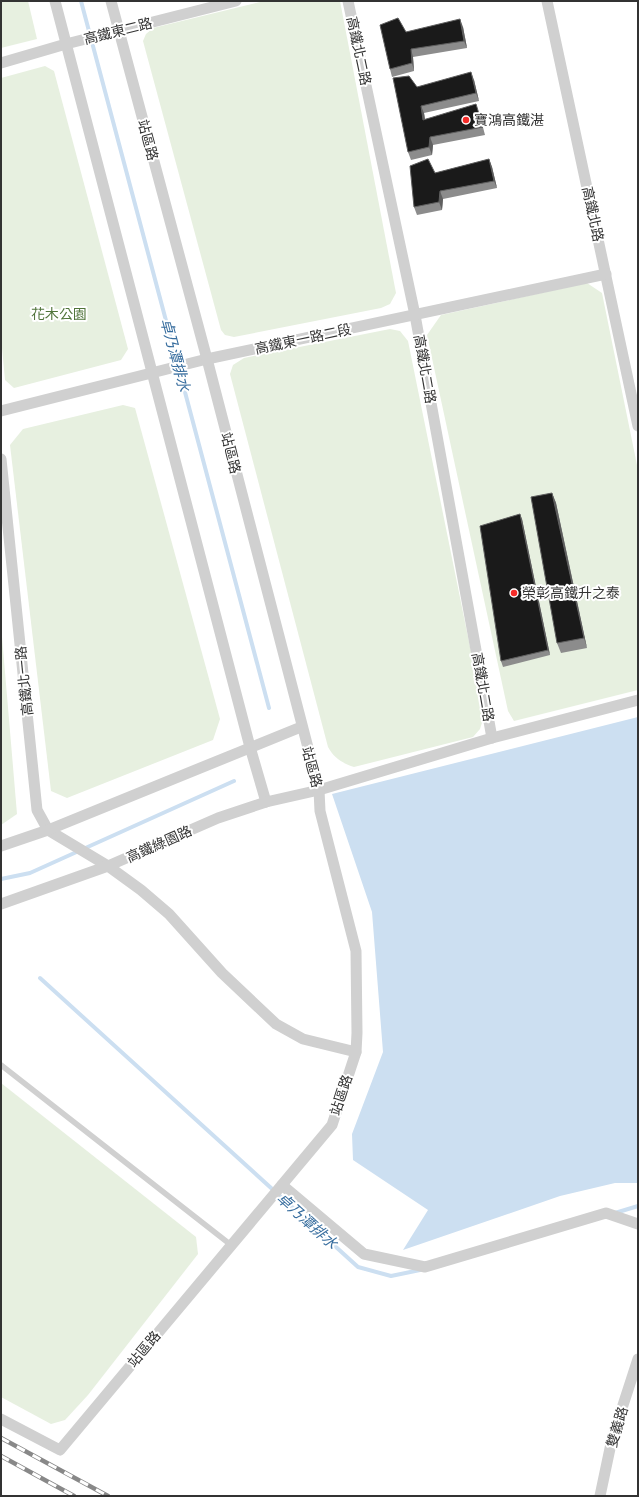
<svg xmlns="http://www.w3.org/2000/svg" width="639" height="1497" font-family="'Work Sans','Noto Sans TC',sans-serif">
	<rect width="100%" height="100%" fill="#fff"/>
	<!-- green -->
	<g fill="#e7f0e0">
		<path d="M1 1H28L37 39 1 48Z"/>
		<path d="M264 1H340L396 293 390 304 381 308 234 337 225 335 221 330 143 41 146 34 153 28Z"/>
		<path d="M45 66 54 71 128 349 121 360 14 388 5 380 1 337V78Z"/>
		<path d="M587 283 602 293 638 470V690L514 721 508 711 427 335 441 315Z"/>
		<path d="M390 329 400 331 408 341 484 716 480 729 473 737 354 767C342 763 334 758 328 747L230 374 233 365 244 358Z"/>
		<path d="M123 405 135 408 220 719 213 740 67 798 51 791 10 445 23 429Z"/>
		<path d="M1 625 17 814 1 825Z"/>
		<path d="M1 1083 196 1237 198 1254 88 1395 65 1420 51 1424 1 1397Z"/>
	</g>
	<!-- water -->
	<path fill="#ccdff1" d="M638 717V1183H615L560 1196 403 1250 428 1210 353 1160 352 1134 383 1052 372 912 332 794Z"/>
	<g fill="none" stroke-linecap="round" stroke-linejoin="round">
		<!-- stream -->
		<g stroke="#ccdff1" stroke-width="4">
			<path d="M81 1 269 708"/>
			<path d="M1 879 30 873 234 781"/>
			<path d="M40 978 358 1267 391 1276 420 1270"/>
			<path d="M615 1213 638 1206"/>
		</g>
		<!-- service -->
		<path stroke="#d0d0d0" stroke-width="5.5" d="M1 1065 231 1245"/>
		<!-- minor -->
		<g stroke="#d0d0d0" stroke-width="11">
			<path d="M55 1 250 747 266 802"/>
			<path d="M348 1 415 315 492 738"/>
			<path d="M547 1 638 426"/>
			<path d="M1 63 66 44 236 1"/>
			<path d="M1 411 207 359 606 274"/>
			<path d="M1 459 37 810 48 830 108 866 141 890 169 914 222 973 276 1024 303 1039 356 1052"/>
			<path d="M1 846 48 830 301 727"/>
			<path d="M1 904 108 866 218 818 266 802 319 790 492 738 638 700"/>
			<path d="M282 1185 364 1254 425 1267 606 1213 638 1224"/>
			<path d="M1 1419 60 1450 332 1125 356 1052 357 1033 356 951 320 811 319 790 207 359 111 1"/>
			<path d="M600 1496 612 1439 638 1359"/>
		</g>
		<!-- rail casing -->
		<g stroke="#888" stroke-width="4.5">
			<g id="rail">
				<path d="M1 1438 108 1496"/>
				<path d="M1 1456 74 1496"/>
			</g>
		</g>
		<!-- rail -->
		<use href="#rail" stroke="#fff" stroke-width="3" stroke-dasharray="9" stroke-linecap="butt"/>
	</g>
	<!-- wall -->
	<g fill="#8c8c8c">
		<path d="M463 27 467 48 413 57 414 71 392 77 390 69 406 32Z"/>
		<path d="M474 80 479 101 424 113 425 119 479 112 485 135 433 145 432 155 411 160 408 152 417 87Z"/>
		<path d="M489 159 492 167 497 188 443 199 442 210 417 215 414 207 435 173Z"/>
		<path d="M552 493 556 503 587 648 561 653 557 643Z"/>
		<path d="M522 519 550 655 503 667 501 661Z"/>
	</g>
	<!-- shaded-wall -->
	<g fill="#5f5f5f">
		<path d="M460 19 463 27 467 48 464 41Z"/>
		<path d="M411 49 413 57 414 71 412 63Z"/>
		<path d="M471 72 474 80 479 101 476 93Z"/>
		<path d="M421 106 424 113 426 127 423 120Z"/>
		<path d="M430 137 433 145 432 155 429 147Z"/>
		<path d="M489 159 492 167 497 188 494 181Z"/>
		<path d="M440 191 443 199 442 210 439 202Z"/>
		<path d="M552 493 556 503 587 648 584 638Z"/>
		<path d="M520 514 522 519 550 655 548 650Z"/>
	</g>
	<!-- building -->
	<g fill="#1a1a1a" stroke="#5f5f5f">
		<path d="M398 18 406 32 460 19 464 41 411 49 412 63 390 69 380 25Z"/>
		<path d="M471 72 476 93 421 106 423 120 476 104 483 127 430 137 429 147 408 152 393 78 409 76 417 87Z"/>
		<path d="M428 159 435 173 489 159 494 181 440 191 439 202 414 207 410 166Z"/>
		<path d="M552 493 584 638 557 643 531 497Z"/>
		<path d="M520 514 548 650 501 661 480 526Z"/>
	</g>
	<!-- markers -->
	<g fill="#f62c29" stroke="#fff" stroke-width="1.5">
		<circle cx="466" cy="120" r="4"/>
		<circle cx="514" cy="593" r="4"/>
	</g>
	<g text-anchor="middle" stroke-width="4" stroke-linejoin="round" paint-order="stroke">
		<!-- street labels -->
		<g font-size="14" fill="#333" stroke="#fff">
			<text transform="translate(118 31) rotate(-14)" y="5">高鐵東二路</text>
			<text transform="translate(359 51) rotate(78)" y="5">高鐵北二路</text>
			<text transform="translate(148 140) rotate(75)" y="5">站區路</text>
			<text transform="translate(593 214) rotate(78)" y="5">高鐵北路</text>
			<text transform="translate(303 339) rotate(-12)" y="5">高鐵東一路二段</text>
			<text transform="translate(425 369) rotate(80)" y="5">高鐵北二路</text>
			<text transform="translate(231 453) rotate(76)" y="5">站區路</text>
			<text transform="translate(24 681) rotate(-96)" y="5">高鐵北一路</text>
			<text transform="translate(483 687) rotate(80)" y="5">高鐵北二路</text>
			<text transform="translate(312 767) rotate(75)" y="5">站區路</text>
			<text transform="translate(159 844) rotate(-24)" y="5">高鐵綠園路</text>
			<text transform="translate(341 1095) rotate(-72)" y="5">站區路</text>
			<text transform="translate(144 1349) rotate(-50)" y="5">站區路</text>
			<text transform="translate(617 1427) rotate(-73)" y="5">雙義路</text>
		</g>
		<!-- poi labels -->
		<g font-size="14" fill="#333" stroke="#fff" text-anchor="start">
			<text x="474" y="125">寶鴻高鐵湛</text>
			<text x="522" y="598">榮彰高鐵升之泰</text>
		</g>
		<!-- park labels -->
		<g font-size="14" fill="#50743a" stroke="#fff">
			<text x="59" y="319">花木公園</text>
		</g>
		<!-- water labels -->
		<g font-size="15" font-style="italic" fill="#376d9e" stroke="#fff">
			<text transform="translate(175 355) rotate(75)" y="5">卓乃潭排水</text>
			<text transform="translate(307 1221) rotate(42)" y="5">卓乃潭排水</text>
		</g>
	</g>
	<!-- border -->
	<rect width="639" height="1497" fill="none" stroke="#333333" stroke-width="4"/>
</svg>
